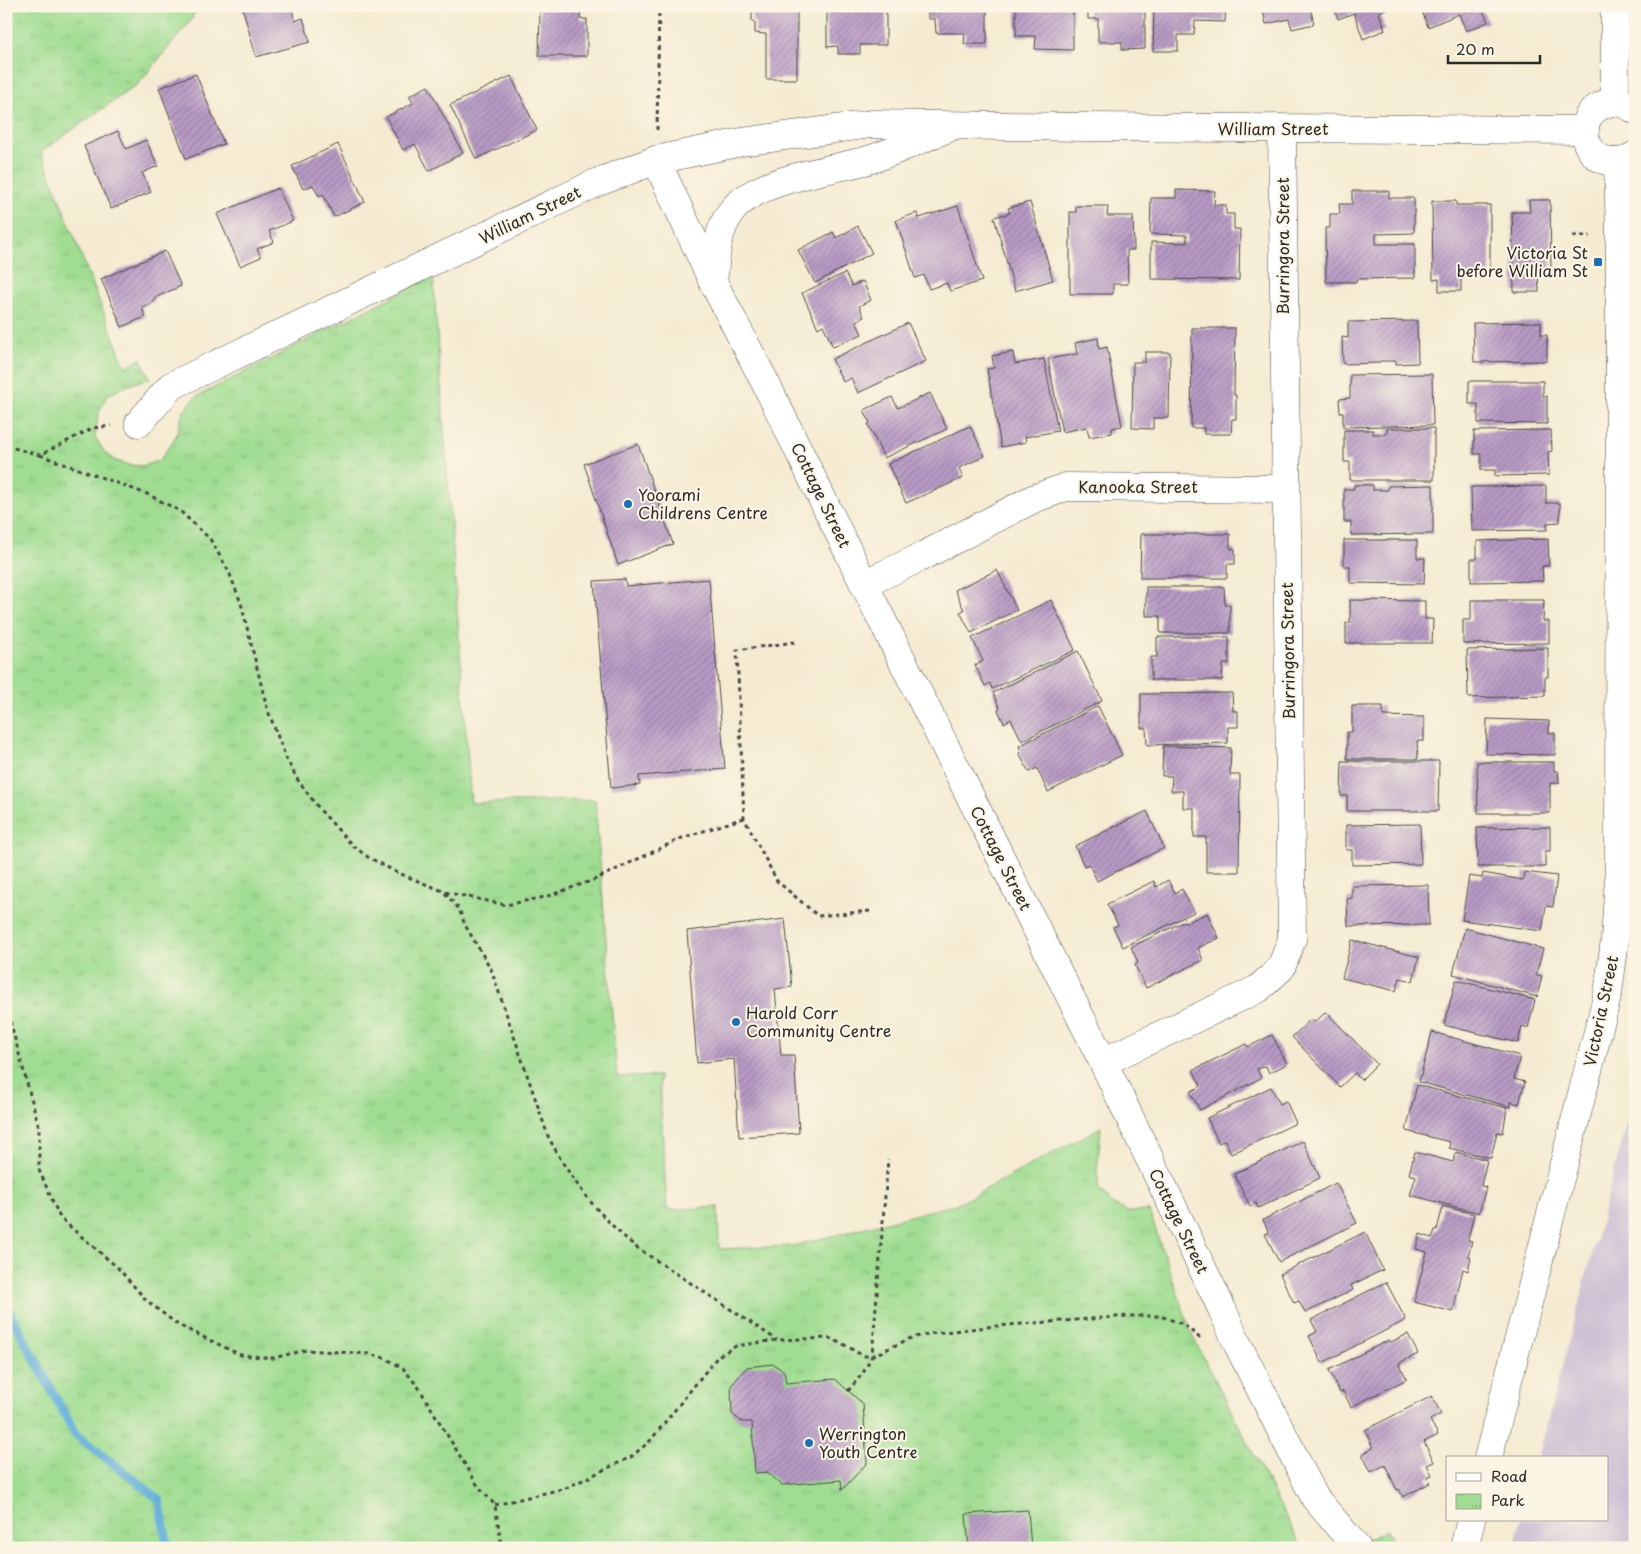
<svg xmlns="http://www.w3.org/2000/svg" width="1641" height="1554" font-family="'Playpen Sans',sans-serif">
	<defs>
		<pattern id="park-tufts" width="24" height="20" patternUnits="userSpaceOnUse" patternTransform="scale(1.25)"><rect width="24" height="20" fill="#a0dd92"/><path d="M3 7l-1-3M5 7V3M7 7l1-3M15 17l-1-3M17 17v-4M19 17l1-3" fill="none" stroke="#8abe7e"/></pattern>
		<pattern id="building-hatch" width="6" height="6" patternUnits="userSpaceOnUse" patternTransform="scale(1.25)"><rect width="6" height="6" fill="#b79ac5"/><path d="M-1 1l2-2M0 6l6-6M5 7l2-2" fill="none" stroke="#957ea0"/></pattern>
	</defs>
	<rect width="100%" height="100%" fill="#fcf5e5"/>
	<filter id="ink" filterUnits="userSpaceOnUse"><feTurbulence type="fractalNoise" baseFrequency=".02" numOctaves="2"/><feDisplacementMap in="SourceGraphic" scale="10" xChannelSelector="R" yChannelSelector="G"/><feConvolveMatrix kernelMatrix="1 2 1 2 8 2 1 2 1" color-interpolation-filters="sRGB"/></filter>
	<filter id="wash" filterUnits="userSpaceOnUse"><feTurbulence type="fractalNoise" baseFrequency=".0096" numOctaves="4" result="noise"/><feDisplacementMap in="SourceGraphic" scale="20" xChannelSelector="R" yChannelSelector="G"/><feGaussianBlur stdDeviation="1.12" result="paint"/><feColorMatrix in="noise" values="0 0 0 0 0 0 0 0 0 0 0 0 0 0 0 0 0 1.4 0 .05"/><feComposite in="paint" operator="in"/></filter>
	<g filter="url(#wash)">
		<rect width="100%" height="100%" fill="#f5ebd2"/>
		<!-- railway -->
		<path fill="#ccbed4" d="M1635 1092V1548H1514L1521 1520H1607V1458H1538Z"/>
		<!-- park -->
		<g fill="url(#park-tufts)" stroke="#66845e">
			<path d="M6 6H198L190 22 139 83 41 152 125 367 141 359 150 378 129 385 107 395 98 415 95 437 105 453 114 460 128 465 144 466 160 460 176 436 184 410 196 397 433 276 471 803 595 800 617 1077 659 1076 667 1210 718 1207 719 1249 793 1246 960 1203 1101 1127 1097 1171 1099 1189 1112 1204 1128 1212 1149 1211 1192 1335 1302 1548H6Z"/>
			<path d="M1387 1530 1396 1548H1351Z"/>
		</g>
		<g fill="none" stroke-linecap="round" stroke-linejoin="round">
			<!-- stream -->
			<path stroke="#5fadd9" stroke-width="9" d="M6 1306 76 1435 159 1499 168 1548"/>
		</g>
		<g id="blocks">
			<!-- building -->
			<g fill="url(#building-hatch)">
				<path d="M242 6H291L295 21 303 18 310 42 256 57Z"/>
				<path d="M540 6H581L580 19H587V56H539Z"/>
				<path d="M752 6H797V79H766V34L755 33V22H752Z"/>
				<path d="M928 6H987V44H964L965 33H936L935 19H928Z"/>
				<path d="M1016 6H1073V50L1035 49 1036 36H1016Z"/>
				<path d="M1088 6H1145V49L1122 50V42H1098V19H1088Z"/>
				<path d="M1154 6H1226L1225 22 1195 21 1194 35H1178V51H1153Z"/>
				<path d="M1262 6H1310L1314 24 1292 29 1289 19 1266 24Z"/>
				<path d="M1333 6H1393L1379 12 1385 30 1363 39 1354 13 1338 19Z"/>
				<path d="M1420 6H1481L1488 22 1466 31 1459 14 1428 27Z"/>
				<path d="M827 10H886V45H860V54H838V46L827 47Z"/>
				<path d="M196 74 224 144 186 159 159 88Z"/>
				<path d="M511 76 537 130 476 159 450 105Z"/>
				<path d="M428 86 463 153 429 171 415 144 403 150 386 117 413 103 409 96Z"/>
				<path d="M118 131 126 149 146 140 158 166 142 173 151 192 111 209 84 146Z"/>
				<path d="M338 144 365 202 334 217 323 194 319 196 313 185 303 189 292 166Z"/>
				<path d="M278 188 293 221 269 231 274 242 257 249 261 257 240 266 217 214Z"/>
				<path d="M1176 190 1215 191 1214 205H1226V214H1234V229H1240L1239 280 1151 279V242L1187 243V235L1150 234 1151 198H1176Z"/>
				<path d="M1352 191H1389V198H1414V233L1376 234V244H1415V278L1357 279 1356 282H1326L1325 228H1330V214H1340L1339 204H1352Z"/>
				<path d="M1529 200H1550L1551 270 1538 271 1539 292H1514L1512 212H1530Z"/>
				<path d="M1432 201H1456V205H1490V277H1461V291H1439V279L1433 280Z"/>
				<path d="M1030 202 1053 280 1015 291 994 217 1010 213 1008 208Z"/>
				<path d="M958 206 982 281 950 291 947 283 929 289 924 275 915 278 896 220 917 213 919 218Z"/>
				<path d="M1076 206H1108L1107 216H1133L1134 250H1127L1128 284H1113V294H1070V212H1076Z"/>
				<path d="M858 226 872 253 815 283 798 250 833 232 836 238Z"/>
				<path d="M165 251 181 286 154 298 155 301 142 307 145 317 122 327 101 279Z"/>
				<path d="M845 273 852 286 863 281 871 300 859 306 864 317 856 321 862 334 833 347 823 325 818 328 802 293Z"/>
				<path d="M1417 321 1418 363 1396 364V361H1380L1379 363 1343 364 1342 337 1348 338V322Z"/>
				<path d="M1541 322V335H1547V361L1474 362 1473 323Z"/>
				<path d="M908 323 926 361 858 393 851 378 843 382 832 359Z"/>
				<path d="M1192 328H1235L1234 395H1236V419H1232L1231 434H1204V428H1191Z"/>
				<path d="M1098 338 1099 349 1107 347 1122 426 1112 428V433L1089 437 1087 427 1062 432 1048 359 1077 354 1075 343Z"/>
				<path d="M1013 352 1015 364 1044 359 1058 431 1025 437 1026 442 1001 447 987 369 994 368 992 356Z"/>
				<path d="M1145 352H1170L1169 418H1153V429L1132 428 1133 362H1145Z"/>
				<path d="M1432 374 1433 425 1343 427V412H1340L1339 399 1350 398V375Z"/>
				<path d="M1469 381H1543V396H1547V424L1478 423V404H1469Z"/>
				<path d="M930 393 947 429 884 458 868 424 870 423 864 410 892 397 898 408Z"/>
				<path d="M970 426 985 456 959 468 963 478 906 503 888 464Z"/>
				<path d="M1387 428H1434V480H1350V462H1344V430H1373V434H1387Z"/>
				<path d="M1551 430 1552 451 1548 452 1549 475 1495 476V470H1481V454H1474V431Z"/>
				<path d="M638 444 673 544 618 565 584 464Z"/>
				<path d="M1354 485H1373V490H1388V486L1433 485V534L1351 535V522H1344V489H1354Z"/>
				<path d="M1546 486V503H1560V522L1547 523V530L1472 531 1471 487Z"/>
				<path d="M1141 534H1230V548L1235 549V564H1227V578H1140Z"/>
				<path d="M1548 539 1549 566H1542L1543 581 1471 582V559H1477V541Z"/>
				<path d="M1344 540H1417V558H1425L1424 584 1350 583V566H1344Z"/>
				<path d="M997 570 1017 610 971 633 960 612 964 610 955 590Z"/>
				<path d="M625 579 626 586 709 579 725 769 639 776 640 785 611 788 594 581Z"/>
				<path d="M1146 587H1224L1225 605H1230V633H1160V616H1146Z"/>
				<path d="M1051 600 1075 650 992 689 990 683 985 686 975 665 983 661 972 638Z"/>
				<path d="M1350 600 1425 601V619H1433L1432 643H1346V623H1350Z"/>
				<path d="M1471 600H1544L1543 621H1549V643L1463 644V620H1471Z"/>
				<path d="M1157 637H1229V664H1223L1222 680H1151V657H1157Z"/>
				<path d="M1548 648V677H1545V696L1468 698 1467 650Z"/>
				<path d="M1078 651 1102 701 1022 741 1011 719 1004 723 998 710 1000 709 993 693Z"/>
				<path d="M1232 693 1233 711H1238V727H1228V743L1147 745 1146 728H1141V694Z"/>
				<path d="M1098 706 1122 755 1048 792 1037 768 1029 772 1019 753 1021 751 1019 746Z"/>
				<path d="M1352 706H1383V716L1424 717V741H1417L1418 759H1347V732H1352Z"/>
				<path d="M1487 719 1549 721V733H1555V755L1486 754Z"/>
				<path d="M1163 746 1231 748 1230 775H1240L1239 872H1206V837H1194V808H1183V791H1171L1172 776H1162Z"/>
				<path d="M1342 761H1439L1438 811H1347V796H1341Z"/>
				<path d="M1477 762H1554V771H1558L1559 783H1550V813H1478Z"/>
				<path d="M1147 811 1164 848 1097 881 1089 864 1084 866 1075 846Z"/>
				<path d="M1420 824 1421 864 1352 865V850H1346V825Z"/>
				<path d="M1550 827V851H1545V867H1478L1477 828Z"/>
				<path d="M1524 872 1557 876 1553 907 1546 906 1542 931 1462 920 1469 876 1482 878 1483 873 1523 880Z"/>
				<path d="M1168 880 1175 893 1182 889 1194 912 1123 947 1113 927 1118 925 1107 904 1154 881 1156 887Z"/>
				<path d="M1428 885 1429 925 1348 926 1347 899 1352 898V886Z"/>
				<path d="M1207 913 1219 938 1198 948 1203 960 1146 988 1135 965 1138 963 1131 947 1185 921 1186 923Z"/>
				<path d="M785 919 792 987 775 989 781 1055H794L799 1133 739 1137 734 1059 697 1063 687 931Z"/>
				<path d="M1465 928 1543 949 1536 975 1542 976 1537 997 1453 974Z"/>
				<path d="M1352 940 1419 957 1413 981 1400 978 1396 991 1342 978Z"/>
				<path d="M1456 980 1535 1000 1528 1028 1522 1026 1518 1043 1444 1025Z"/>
				<path d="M1326 1012 1377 1064 1361 1080 1355 1073 1340 1087 1292 1037 1311 1019 1315 1022Z"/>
				<path d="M1432 1032 1520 1056 1514 1079 1525 1082 1519 1104 1511 1102V1107L1419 1082Z"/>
				<path d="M1272 1035 1287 1064 1269 1073 1266 1066 1257 1069 1261 1078 1200 1110 1190 1092 1201 1086 1193 1070 1246 1044 1248 1047Z"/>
				<path d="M1417 1085 1507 1108 1503 1133 1497 1132 1491 1158 1449 1148 1450 1142 1406 1131Z"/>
				<path d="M1271 1087 1280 1104 1286 1101 1296 1123 1231 1154 1225 1140 1219 1143 1207 1118Z"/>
				<path d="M1303 1141 1320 1178 1258 1208 1256 1203 1250 1206 1234 1174Z"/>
				<path d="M1415 1152 1453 1162 1456 1152 1487 1160 1481 1186 1486 1187 1479 1213 1410 1195 1416 1176 1409 1174Z"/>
				<path d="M1336 1183 1357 1223 1279 1262 1265 1234 1269 1233 1263 1220Z"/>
				<path d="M1443 1206 1474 1214 1468 1240 1472 1241 1468 1256 1471 1257 1468 1271 1463 1269 1453 1312 1414 1302 1427 1252 1416 1249 1420 1234 1432 1238 1435 1230H1437Z"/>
				<path d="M1365 1232 1383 1270 1351 1285 1353 1290 1305 1313 1299 1301 1294 1303 1280 1274Z"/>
				<path d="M1386 1282 1406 1320 1322 1363 1309 1336 1317 1332 1311 1320Z"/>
				<path d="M1408 1334 1418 1354 1399 1363 1407 1379 1351 1407 1343 1391 1340 1393 1329 1370 1389 1340 1391 1342Z"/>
				<path d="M773 1364 784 1371 786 1383 835 1379 863 1404 867 1463 842 1490 841 1480 782 1485 767 1472 755 1473 752 1422H742L732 1414 731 1386 747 1367Z"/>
				<path d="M1432 1396 1441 1414 1430 1420 1438 1435 1424 1442 1434 1462 1427 1465 1432 1475 1427 1478 1430 1483 1403 1497 1399 1489 1397 1490 1385 1465 1371 1472 1362 1454 1373 1448 1365 1430Z"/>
				<path d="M1028 1510 1031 1548H969L966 1514Z"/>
			</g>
		</g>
	</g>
	<g filter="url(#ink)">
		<use href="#blocks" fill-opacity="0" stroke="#494844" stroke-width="1"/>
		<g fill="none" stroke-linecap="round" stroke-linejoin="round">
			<!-- street casing -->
			<g stroke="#494844" stroke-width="29">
				<g id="street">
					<path d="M656 160 713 282 766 384 864 584 1103 1062 1222 1309 1237 1343 1315 1498 1357 1548"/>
					<path d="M713 282C716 257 716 233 731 212 754 179 830 171 868 160 895 152 920 139 946 129"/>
					<path d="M139 423 171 386 596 183 656 160 742 142 871 124 1084 127 1585 130"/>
					<path d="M864 584 917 559 1033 499 1066 487 1285 489"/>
					<path d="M1103 1062 1258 989 1281 968 1292 939 1282 129"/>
				</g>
			</g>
			<!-- secondary casing -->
			<g stroke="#494844" stroke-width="29">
				<g id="secondary">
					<path d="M1615 6V102"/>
					<path d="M1635 110C1626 103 1616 100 1605 104 1562 120 1594 183 1635 155"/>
					<path d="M1488 1458 1608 993 1615 940 1619 877 1620 237 1618 162"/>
					<path d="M1464 1548 1471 1520"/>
				</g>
			</g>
			<!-- path -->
			<g stroke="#494844" stroke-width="3" stroke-dasharray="4 4" stroke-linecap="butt">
				<path d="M657 130 659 6"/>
				<path d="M1573 236H1590"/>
				<path d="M6 446 40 455 93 428 111 426"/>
				<path d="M40 455 147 494 180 511 210 539 229 572 241 603 267 708 286 758 299 782 321 811 353 846 368 857 396 872 445 892 506 905 545 897 594 880 682 838 744 818"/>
				<path d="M795 642 737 650 744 818 777 881 818 916 871 911"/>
				<path d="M445 893 459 909 465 925 491 969 548 1136C571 1181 598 1215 636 1247L777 1340"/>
				<path d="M6 1006 39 1127V1170L60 1218 118 1268 146 1300 178 1325 241 1355 273 1358 306 1350 369 1354 385 1358 403 1368 419 1388 478 1486 495 1505 502 1548"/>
				<path d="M848 1391 863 1373 872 1356 888 1159"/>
				<path d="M495 1505 566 1488 631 1457 650 1441 718 1356 736 1346 777 1340 829 1338 847 1346 863 1356H872L911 1338 928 1334 995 1326 1130 1316H1160L1183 1324 1201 1339"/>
			</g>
			<!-- street -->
			<use href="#street" stroke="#fff" stroke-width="28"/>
			<!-- secondary -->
			<use href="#secondary" stroke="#fff" stroke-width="28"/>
		</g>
	</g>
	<!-- markers -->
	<g fill="#1f6fb2" stroke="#fcf5e5" stroke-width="2">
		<rect x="1593" y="257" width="10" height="10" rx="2.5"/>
		<circle cx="628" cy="504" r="5"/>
		<circle cx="736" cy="1022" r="5"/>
		<circle cx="809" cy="1443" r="5"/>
	</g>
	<g text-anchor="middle" stroke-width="4" stroke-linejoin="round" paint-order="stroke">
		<!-- street labels -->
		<g font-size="16" fill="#2b2b2b" stroke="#fcf5e5">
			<text x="1273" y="135">William Street</text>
			<text transform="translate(530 215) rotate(-26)" y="6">William Street</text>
			<text transform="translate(1283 246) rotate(-90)" y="6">Burringora Street</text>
			<text x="1138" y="493">Kanooka Street</text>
			<text transform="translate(821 495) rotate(64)" y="6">Cottage Street</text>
			<text transform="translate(1288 651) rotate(-91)" y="6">Burringora Street</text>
			<text transform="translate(1001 858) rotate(63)" y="6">Cottage Street</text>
			<text transform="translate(1601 1011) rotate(-78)" y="6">Victoria Street</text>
			<text transform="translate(1179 1221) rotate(64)" y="6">Cottage Street</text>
		</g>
		<!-- poi labels -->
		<g font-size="16" fill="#2b2b2b" stroke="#fcf5e5" text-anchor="start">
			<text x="1588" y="259" text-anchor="end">Victoria St<tspan x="1588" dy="18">before William St</tspan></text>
			<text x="638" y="501">Yoorami<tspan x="638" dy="18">Childrens Centre</tspan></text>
			<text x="746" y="1019">Harold Corr<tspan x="746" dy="18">Community Centre</tspan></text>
			<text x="819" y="1440">Werrington<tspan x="819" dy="18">Youth Centre</tspan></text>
		</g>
	</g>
	<!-- margin -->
	<rect width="1641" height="1554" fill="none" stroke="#fcf5e5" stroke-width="25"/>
	<!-- legend -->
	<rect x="1446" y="1456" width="162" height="65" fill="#fcf5e5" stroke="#a8a49b"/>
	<rect x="1456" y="1473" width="25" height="8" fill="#ffffff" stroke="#a8a49b"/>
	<text x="1491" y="1482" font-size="15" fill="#2b2b2b">Road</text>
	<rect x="1456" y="1494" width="25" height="15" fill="url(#park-tufts)" stroke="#a8a49b"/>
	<text x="1491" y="1506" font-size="15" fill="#2b2b2b">Park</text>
	<!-- scale -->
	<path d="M1448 55v8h92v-8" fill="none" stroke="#2b2b2b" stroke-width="2.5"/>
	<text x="1456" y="55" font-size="15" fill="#2b2b2b" stroke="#fcf5e5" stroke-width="4" paint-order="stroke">20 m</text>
</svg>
